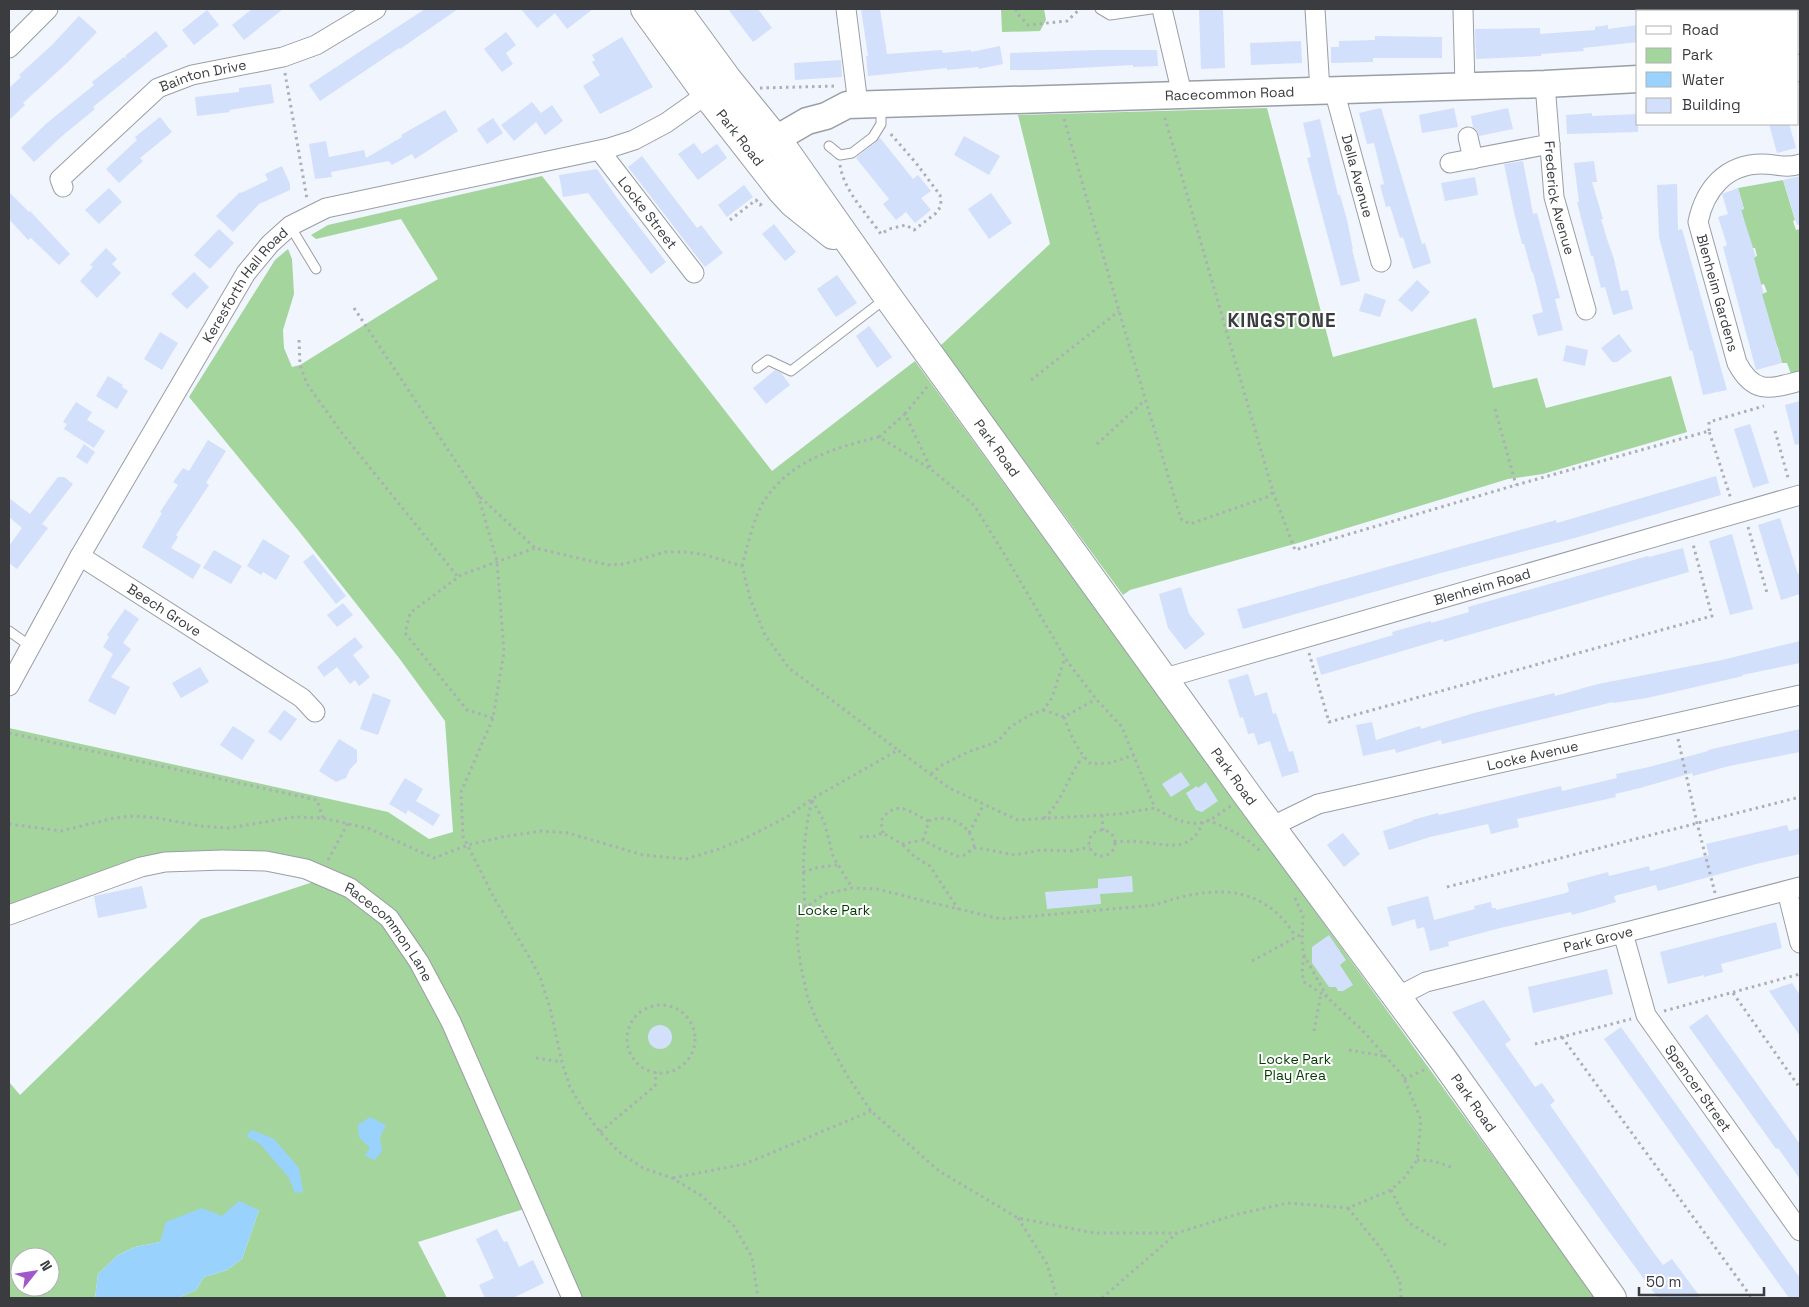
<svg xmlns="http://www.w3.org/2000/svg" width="1809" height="1307" font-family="'Space Grotesk',sans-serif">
	<rect width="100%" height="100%" fill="#f1f5fd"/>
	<!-- green -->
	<g fill="#a3d59d" fill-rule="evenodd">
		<path d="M1001 9H1044L1046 20 1040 31 1002 32Z"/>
		<path d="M1267 108 1333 357 1476 318 1493 388 1537 378 1546 408 1671 376 1687 432 1543 474 1508 479 1298 543 1130 590 1123 595 940 346 1050 244 1018 115Z"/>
		<path d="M542 176 772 471 915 361 1596 1298H580L425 957 324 867 157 857 9 909V728L388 812 429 839 453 832 445 721 399 658 298 530 189 397 275 260 288 249 292 259 294 294 283 330 284 348 292 367 300 365 438 279 401 219 316 239 311 235 328 225Z"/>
		<path d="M1783 180 1795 220 1793 221 1796 230 1800 229V371L1791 374 1787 363H1782L1778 348 1754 297 1767 292 1764 284 1761 285 1744 260 1757 256 1755 248H1751L1741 210 1744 209 1738 188Z"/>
		<path d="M316 881 344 894 382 922 415 966 524 1209 418 1242 447 1298H178L196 1290 204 1277 227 1270 242 1259 259 1210 222 1217 160 1242 135 1247 118 1255 98 1274 95 1298H9V1082L20 1095 201 919ZM20 1257H50V1287H20Z"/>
	</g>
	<!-- water -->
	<g fill="#99d3fd">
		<path d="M370 1117 386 1125 380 1137 382 1151 375 1160 365 1156 370 1148 359 1137 358 1125Z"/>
		<path d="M252 1130 274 1139 299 1168 303 1192 295 1193 289 1178 260 1144 246 1136Z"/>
		<path d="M239 1201 259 1210 242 1259 227 1270 204 1277 196 1290 178 1298H95L98 1274 118 1255 135 1247 160 1242 166 1222 202 1208 222 1216Z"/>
	</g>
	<!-- building -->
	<g fill="#d2e0fc">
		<path d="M252 9H283L244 40 232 25Z"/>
		<path d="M425 9H458L400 49 399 48 320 101 309 85Z"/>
		<path d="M521 9H593L567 29 555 13 537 28Z"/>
		<path d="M728 9H758L772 28 753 42Z"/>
		<path d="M861 9H880L887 54 942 50 943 53 971 50V52L1000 46 1003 64 979 69 978 67 947 70V68L868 76 866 56H868Z"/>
		<path d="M1199 9H1223L1225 68 1201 69Z"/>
		<path d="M207 10 219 25 194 45 182 30Z"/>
		<path d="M79 16 97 32 68 62 23 103 25 105 9 120V88L21 77 19 75 52 45Z"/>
		<path d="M1608 25V29L1638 25V42L1583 48 1584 51 1541 54V56L1476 59 1475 29 1540 28V34L1595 30V27Z"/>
		<path d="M156 31 168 46 93 107 95 109 62 136 34 162 21 148 47 123 94 85 92 82 124 57 127 59 125 56Z"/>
		<path d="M506 32 516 45 506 53 513 64 502 72 484 49Z"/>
		<path d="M1375 36 1442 37V58H1373V62L1331 63V47H1339V41L1375 40Z"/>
		<path d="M622 37 653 87 600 114 583 86 600 75 592 62 595 60 592 55Z"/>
		<path d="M1301 41 1302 63 1251 65 1250 43Z"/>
		<path d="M1097 50H1157L1158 66 1133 67V65L1115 66 1041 70H1010V53Z"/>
		<path d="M841 60 842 77 795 80 794 63Z"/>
		<path d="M271 84 274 103 229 110 230 112 197 116 195 97 239 92V88Z"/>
		<path d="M532 102 541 113 552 105 563 121 545 135 536 122 514 141 501 125Z"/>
		<path d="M1381 108 1422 244 1425 243 1431 263 1413 269 1403 237 1400 238 1390 206 1386 207 1380 185 1384 184 1374 143 1367 144 1359 113Z"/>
		<path d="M1454 108 1458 127 1422 133 1419 115Z"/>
		<path d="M1508 108 1513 129 1479 136 1477 130 1473 127 1471 116Z"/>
		<path d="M445 110 458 131 415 159 412 154 392 165 389 161 331 172 332 177 315 179 309 144 326 141 329 157 364 150 366 158 402 137 401 135Z"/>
		<path d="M1592 113V116L1638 114V132L1567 134 1566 115Z"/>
		<path d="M160 117 172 132 140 158 143 161 119 183 106 169 137 140 135 137Z"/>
		<path d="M493 118 503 133 487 144 477 129Z"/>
		<path d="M1320 119 1338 195H1340L1347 220 1353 249H1352L1360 281 1341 286 1307 158 1311 157 1303 123Z"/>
		<path d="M1769 124H1789L1796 148 1777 153Z"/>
		<path d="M964 136 1000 156 989 175 954 155Z"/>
		<path d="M880 138 913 179 918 175 931 191 921 198 931 210 915 223 906 212 896 220 883 204 889 199 856 158Z"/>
		<path d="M694 143 702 154 717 144 727 158 698 180 678 154Z"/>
		<path d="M642 156 697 228 701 225 723 253 705 267 628 167Z"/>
		<path d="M1523 161 1533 214 1537 213 1560 298 1555 299 1563 330 1538 336 1532 315 1543 312 1533 272 1532 273 1524 244H1522L1514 212 1504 164Z"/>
		<path d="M1594 161 1597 182H1592L1603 219H1601L1607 239 1614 259 1621 291 1628 290 1633 309 1613 315 1605 287 1601 288 1593 256H1591L1577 202H1579L1574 163Z"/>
		<path d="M282 166 290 184V190L259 204 233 232 216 216 240 192 241 193 268 180 265 174Z"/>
		<path d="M597 169 617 198 666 262 651 274 588 193 563 197 559 175Z"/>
		<path d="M1800 176V225H1797L1783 180Z"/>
		<path d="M1475 177 1478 195 1445 201 1441 183Z"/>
		<path d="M1677 184 1678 230 1682 229 1727 390 1703 395 1692 350 1690 351 1659 237 1657 185Z"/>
		<path d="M744 185 753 197 727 217 718 205Z"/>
		<path d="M109 188 122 202 99 224 85 210Z"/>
		<path d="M1738 188 1744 209 1741 210 1756 257 1754 258 1764 294H1762L1782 363 1756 370 1723 247 1727 245 1718 217 1728 214 1722 194Z"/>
		<path d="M9 192 29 212 30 211 70 254 59 265 31 238 28 240 9 219Z"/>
		<path d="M991 193 1012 223 989 239 968 209Z"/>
		<path d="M774 224 796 252 785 261 762 234Z"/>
		<path d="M219 229 234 243 210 269 194 255Z"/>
		<path d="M106 248 117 259 112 264 121 273 97 298 80 281 93 267 90 265Z"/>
		<path d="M194 272 209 287 187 309 171 294Z"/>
		<path d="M837 275 857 303 836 317 817 289Z"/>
		<path d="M1417 280 1430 292 1412 312 1398 300Z"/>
		<path d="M1365 293 1386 300 1380 317 1359 311Z"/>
		<path d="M869 326 892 357 877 368 856 336Z"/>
		<path d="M160 332 178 343 162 370 144 359Z"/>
		<path d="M1619 334 1632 351 1617 362H1612L1601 348Z"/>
		<path d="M1566 345 1588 350 1585 366 1563 361Z"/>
		<path d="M775 370 781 373 790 385 766 404 753 388Z"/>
		<path d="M108 376 123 385 122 387 128 391 117 409 96 396Z"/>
		<path d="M1800 401V444L1795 445 1785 405Z"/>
		<path d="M76 402 92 412 87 420 105 431 94 448 64 429 67 424 63 422Z"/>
		<path d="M1750 424 1769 483 1753 488 1734 429Z"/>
		<path d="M208 440 226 451 206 483 209 485 176 535 178 537 171 548 201 565 193 579 142 547 162 513 160 512 178 485 173 482 183 468 189 471Z"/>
		<path d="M84 444 95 452 87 464 76 457Z"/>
		<path d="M1716 476 1721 495 1575 538 1441 573 1243 629 1237 609 1556 520 1557 523Z"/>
		<path d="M58 477H64L73 484 42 524 48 528 17 569 9 563V546L22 528 9 517V498L30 514Z"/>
		<path d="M1780 518 1798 574 1800 573V594L1781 600 1758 525Z"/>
		<path d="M1732 534 1753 609 1730 615 1709 541Z"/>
		<path d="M263 539 290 556 276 580 263 572 261 575 247 566Z"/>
		<path d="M1683 548 1689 572 1444 642 1443 639 1321 675 1316 658 1393 635 1392 632 1431 621V623L1469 612 1468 607 1648 556 1649 557Z"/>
		<path d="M214 550 242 566 231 584 203 568Z"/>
		<path d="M313 554 346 596 336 604 303 562Z"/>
		<path d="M1181 587 1189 614 1205 634 1185 650 1168 628 1159 594Z"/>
		<path d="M343 603 353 615 337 627 327 615Z"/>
		<path d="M125 609 139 619 123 643 131 649 111 677 130 687 115 715 88 701 113 654 103 647 109 637 107 635Z"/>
		<path d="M355 637 363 647 353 655 370 677 359 686 355 680 350 684 337 667 324 677 317 667Z"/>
		<path d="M1800 641V663L1742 675 1743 676 1647 698 1613 703V702L1442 744 1441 740 1396 753 1395 749 1363 756 1356 725 1372 722 1376 740 1420 726 1421 729 1474 713 1554 693 1555 696 1598 684 1722 660Z"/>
		<path d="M200 667 209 682 181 698 172 683Z"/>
		<path d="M1248 674 1255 696 1267 692 1273 714 1276 713 1289 752 1293 751 1299 772 1282 777 1270 741 1258 745 1254 733 1248 734 1243 717 1240 718 1228 680Z"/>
		<path d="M373 693 391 700 378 735 360 729Z"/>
		<path d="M284 710 297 719 281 741 268 732Z"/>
		<path d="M233 726 255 740 242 760 220 745Z"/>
		<path d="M1800 729V752L1729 766 1693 776 1692 773 1640 788 1615 794 1616 797 1517 819 1519 827 1491 834 1488 824 1430 837 1389 850 1383 831 1413 821 1412 820 1438 813 1439 815 1561 786 1562 791 1617 778 1616 774 1649 767 1708 751V750Z"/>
		<path d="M339 739 357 750V762L350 769 346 778 336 782 319 771Z"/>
		<path d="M1181 772 1190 785 1171 797 1162 784Z"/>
		<path d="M405 778 423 789 416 801 440 815 433 826 408 810 406 814 389 804Z"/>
		<path d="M1206 782 1218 801 1202 812 1196 810 1186 793 1197 786 1198 788Z"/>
		<path d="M1787 825 1789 831 1800 828V854L1756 864 1658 891 1656 885 1637 890 1614 896 1616 902 1597 908 1572 915 1571 912 1500 928 1448 942 1449 946 1430 951 1424 927 1417 929 1415 919 1392 926 1387 907 1428 896 1434 920 1475 909 1474 906 1491 902 1492 908H1496V910L1566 893 1569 891 1567 883 1608 872 1609 876 1649 866 1650 871 1709 855 1706 844Z"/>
		<path d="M1343 833 1360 854 1344 867 1327 845Z"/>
		<path d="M1132 876 1133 892 1100 894 1101 904 1047 909 1045 892 1098 888V879Z"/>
		<path d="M142 886 147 908 98 918 94 896Z"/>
		<path d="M1776 922 1782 948 1721 964 1723 972 1704 977V975L1668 984 1660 952Z"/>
		<path d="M1329 935 1346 960 1340 965 1353 985 1343 991H1338L1336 987H1329L1312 963V947Z"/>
		<path d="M1607 969 1613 994 1533 1013 1528 987Z"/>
		<path d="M1792 983 1800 995V1036L1769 991Z"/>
		<path d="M1484 1000 1511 1040 1505 1044 1535 1087 1542 1083 1555 1101 1550 1105 1651 1249 1663 1265 1672 1259 1701 1298H1658L1605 1226 1452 1012Z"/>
		<path d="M1707 1014 1800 1144V1179L1778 1148 1776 1149 1769 1139 1689 1027Z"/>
		<circle cx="660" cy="1037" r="12"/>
		<path d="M1621 1027 1800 1278V1298H1789L1604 1039Z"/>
		<path d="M497 1229 504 1242 507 1241 519 1267 533 1260 544 1283 513 1298H485L479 1285 494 1278 476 1239Z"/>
	</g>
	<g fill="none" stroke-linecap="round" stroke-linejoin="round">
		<!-- lane casing -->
		<g stroke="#9a9ea5" stroke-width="11">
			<g id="lane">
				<path d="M1100 9 1110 15 1151 9"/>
				<path d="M829 146 840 155 852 153 873 137 881 124V105"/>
				<path d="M290 226 316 269"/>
				<path d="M757 368 768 360 791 371 885 299"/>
				<path d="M9 631 30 646"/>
			</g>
		</g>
		<!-- street casing -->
		<g stroke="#9a9ea5" stroke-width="21">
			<g id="street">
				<path d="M846 9 858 104"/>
				<path d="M1162 9 1182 94"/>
				<path d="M1315 9 1320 91"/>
				<path d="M1463 9 1465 87"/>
				<path d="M1737 9 1738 11"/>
				<path d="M9 48 48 9"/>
				<path id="s1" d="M1545 84 1554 197 1586 310"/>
				<path id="s2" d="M1334 90 1381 262"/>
				<path d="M1468 137 1473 159"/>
				<path id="s3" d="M600 151 694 273"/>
				<path d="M1450 163 1550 144"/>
				<path id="s4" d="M1800 164C1787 169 1776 164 1762 164 1726 164 1705 189 1698 222L1737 363C1754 395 1770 389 1800 381"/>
				<path id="s5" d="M63 187 60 179 158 88 192 75 283 57 316 45 376 9"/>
				<path id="s6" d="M80 556 302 698 315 712"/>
				<path id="s7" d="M1165 678 1800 495"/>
				<path id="s8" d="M9 686 80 556 246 273 270 244 290 226 326 208 609 148 634 140 666 123 707 94"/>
				<path id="s9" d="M1272 828 1281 822 1318 804 1800 695"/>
				<path d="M1787 891 1800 943"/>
				<path id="s10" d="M9 915 141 867 165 862 223 860 266 861 306 869 350 888 389 918 419 962 451 1022 572 1298"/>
				<path id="s11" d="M1623 933 1646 1015 1800 1231"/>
				<path id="s12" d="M1397 997 1426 982 1623 933 1800 887"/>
			</g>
		</g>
		<!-- secondary casing -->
		<g stroke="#9a9ea5" stroke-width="29">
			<g id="secondary">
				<path d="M1798 68H1800"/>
				<path id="s13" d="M776 139 807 121 826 116 847 105 1545 84 1638 79"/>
			</g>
		</g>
		<!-- highway casing -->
		<g stroke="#9a9ea5" stroke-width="30">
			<g id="highway">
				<path id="s14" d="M645 9 713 103 781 190 793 203 833 235"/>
				<path id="s15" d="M676 9 728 80 784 149 888 297 1248 796 1442 1058 1612 1298"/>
			</g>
		</g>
		<!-- path -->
		<g stroke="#acafb5" stroke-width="3" stroke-dasharray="2.5 4" stroke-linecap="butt">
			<path d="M1016 9V12L1028 25 1067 21 1080 9"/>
			<path d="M285 73 307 199"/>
			<path d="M760 88 837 86"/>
			<path d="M1064 119 1119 311 1181 519 1190 524 1267 497 1273 492 1164 115"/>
			<path d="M840 165C844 191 866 213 881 234L889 229 906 225 914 230 935 214 939 209 941 204 940 195 916 163 889 132"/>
			<path d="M730 220 756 200 760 205 764 202"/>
			<path d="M354 308 478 495 535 548 608 565 624 564 665 552H684L702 554 742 566 750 598 765 635 789 668 898 750"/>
			<path d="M299 340 300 365 307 384 342 433 458 577"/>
			<path d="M1031 380 1119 311"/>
			<path d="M1495 409 1516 485"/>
			<path d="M905 414 927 387"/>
			<path d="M1709 431V422L1764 406"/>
			<path d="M1775 431 1789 481"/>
			<path d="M879 437 905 414 931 469"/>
			<path d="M1097 444 1145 400"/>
			<path d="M1273 492 1295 550 1516 485 1709 431 1731 499"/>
			<path d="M478 495 497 561 504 652 493 718 461 792 463 836 493 896 531 960 540 977 550 1008 562 1062 570 1087 585 1112 600 1132 619 1152 643 1168 672 1178 702 1196 734 1226 752 1257 758 1298"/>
			<path d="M1748 527 1767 593"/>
			<path d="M742 566C747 548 754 516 764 501 791 460 834 448 879 437L932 470 974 505 1006 557 1067 661 1096 699 1122 727 1155 808"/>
			<path d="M1309 653 1329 722 1712 616 1693 544"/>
			<path d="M1043 710 1064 717 1096 699"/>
			<path d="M1064 717C1070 734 1078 752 1091 764L1110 763 1134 755"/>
			<path d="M493 718 467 710 405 633 410 613 461 575 535 548"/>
			<path d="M9 733 317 800 323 818"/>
			<path d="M1678 739 1697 823 1715 893"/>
			<path d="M931 774 942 765 968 752 994 743 1002 737 1010 727 1030 715 1043 710 1052 698 1065 657"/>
			<path d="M812 800 824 821 833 856 852 888"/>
			<path d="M1102 815 1103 831"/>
			<path d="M1044 818C1063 801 1067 777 1083 757"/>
			<path d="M1207 820C1227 828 1244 835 1260 851"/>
			<path d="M9 824 61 831 114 818 134 816 157 818 200 826 229 828 294 817 323 818 370 829 434 858 468 845 502 837 541 831 568 833 643 855 686 859 719 849 746 838 787 817 812 799 898 750 949 788 1018 820 1119 814 1155 808C1168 816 1187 827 1204 822 1213 820 1222 811 1231 806"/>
			<circle cx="1102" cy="843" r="13"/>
			<path d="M883 833 881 822 883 817C901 799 911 814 929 821"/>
			<path d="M969 833 984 804"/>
			<path d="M860 837 875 836 883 833 902 844 923 840 942 850 957 856 964 855 974 848H978L1015 855 1041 850 1071 851 1090 847"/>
			<path d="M923 840 929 821C948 812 974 826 974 848"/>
			<path d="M1114 842C1124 841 1133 841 1143 842 1169 845 1191 853 1203 822"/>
			<path d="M903 845 915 857 930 866 958 909"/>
			<path d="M328 860 348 823"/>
			<path d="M803 872 819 867 838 865"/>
			<path d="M1447 887 1800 797"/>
			<path d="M1295 898 1303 916 1302 945 1304 955 1327 997 1363 1031 1403 1076 1421 1120 1417 1160 1405 1177 1391 1190 1348 1208 1288 1203 1238 1214 1177 1233H1094L1018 1218 939 1171 871 1111 848 1077 817 1021 808 999 801 967 797 939 798 918 802 910 825 894 852 888 877 889 937 904 1001 919 1155 905C1210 886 1262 881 1296 937"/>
			<path d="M805 907C802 870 803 836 812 800"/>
			<path d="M1304 956 1302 972 1304 982 1327 997"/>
			<path d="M1252 961 1302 934"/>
			<path d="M1733 993 1800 1088"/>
			<circle cx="661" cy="1039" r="34"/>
			<path d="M1664 1011 1800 974"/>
			<path d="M1314 1031 1321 994"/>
			<path d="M1562 1037 1752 1298"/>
			<path d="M1535 1044 1631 1019"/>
			<path d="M1349 1050 1384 1056"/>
			<path d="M536 1058 562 1062"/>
			<path d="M1404 1079 1424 1070"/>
			<path d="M600 1132 655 1086 656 1072"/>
			<path d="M1417 1160 1433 1161 1451 1167"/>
			<path d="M673 1178 745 1164 871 1111"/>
			<path d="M1391 1190 1403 1214 1409 1223 1449 1247"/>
			<path d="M1348 1208 1383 1251 1400 1282 1401 1298"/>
			<path d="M1018 1218 1047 1264 1057 1298"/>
			<path d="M1102 1298 1177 1233"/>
		</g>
		<!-- lane -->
		<use href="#lane" stroke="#fff" stroke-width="9"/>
		<!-- street -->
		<use href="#street" stroke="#fff" stroke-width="19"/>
		<!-- secondary -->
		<use href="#secondary" stroke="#fff" stroke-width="26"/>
		<!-- highway -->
		<use href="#highway" stroke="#fff" stroke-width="28"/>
	</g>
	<g text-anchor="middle" stroke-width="4" stroke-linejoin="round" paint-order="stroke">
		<!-- street labels -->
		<g font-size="14" fill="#3a3c3f" stroke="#fff">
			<text dy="5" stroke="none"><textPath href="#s5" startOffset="189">Bainton Drive</textPath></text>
			<text dy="5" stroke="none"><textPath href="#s13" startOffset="462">Racecommon Road</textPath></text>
			<text dy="5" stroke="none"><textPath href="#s14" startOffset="160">Park Road</textPath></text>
			<text dy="5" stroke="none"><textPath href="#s2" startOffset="89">Della Avenue</textPath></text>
			<text dy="5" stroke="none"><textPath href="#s1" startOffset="115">Frederick Avenue</textPath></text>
			<text dy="5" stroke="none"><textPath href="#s3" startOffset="78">Locke Street</textPath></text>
			<text dy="5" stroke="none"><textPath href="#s8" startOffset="466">Keresforth Hall Road</textPath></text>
			<text dy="5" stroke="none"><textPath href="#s4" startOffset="206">Blenheim Gardens</textPath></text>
			<text dy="5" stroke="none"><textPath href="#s15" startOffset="544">Park Road</textPath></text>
			<text dy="5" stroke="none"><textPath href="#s7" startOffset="330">Blenheim Road</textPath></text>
			<text dy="5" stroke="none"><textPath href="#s6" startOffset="100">Beech Grove</textPath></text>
			<text dy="5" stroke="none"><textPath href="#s9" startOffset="272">Locke Avenue</textPath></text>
			<text dy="5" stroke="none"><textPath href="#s15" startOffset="949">Park Road</textPath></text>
			<text dy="5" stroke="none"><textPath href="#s10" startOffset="414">Racecommon Lane</textPath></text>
			<text dy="5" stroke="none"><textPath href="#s12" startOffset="210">Park Grove</textPath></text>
			<text dy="5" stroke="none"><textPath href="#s11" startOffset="175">Spencer Street</textPath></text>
			<text dy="5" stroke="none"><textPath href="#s15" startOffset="1354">Park Road</textPath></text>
		</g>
		<!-- park labels -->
		<g font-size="14" fill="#003c00" stroke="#fff">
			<text x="834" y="915">Locke Park</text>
			<text x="1295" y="1064">Locke Park<tspan x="1295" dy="16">Play Area</tspan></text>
		</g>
		<!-- district labels -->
		<g font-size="19" font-weight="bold" letter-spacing="1" fill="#3a3c3f" stroke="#fff">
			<text x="1282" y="327">KINGSTONE</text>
		</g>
	</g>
	<!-- border -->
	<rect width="1809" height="1307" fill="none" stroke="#3a3c3f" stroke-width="20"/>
	<!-- legend -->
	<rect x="1636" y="10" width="162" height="115" fill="#ffffff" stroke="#b0b1b2"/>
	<rect x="1646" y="26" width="25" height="8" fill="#ffffff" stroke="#b0b1b2"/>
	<text x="1682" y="35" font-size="15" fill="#3a3c3f">Road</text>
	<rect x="1646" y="48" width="25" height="15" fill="#a3d59d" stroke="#b0b1b2"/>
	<text x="1682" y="60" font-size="15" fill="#3a3c3f">Park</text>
	<rect x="1646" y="72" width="25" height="15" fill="#99d3fd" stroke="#b0b1b2"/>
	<text x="1682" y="85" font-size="15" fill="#3a3c3f">Water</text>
	<rect x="1646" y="98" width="25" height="15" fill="#d2e0fc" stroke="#b0b1b2"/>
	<text x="1682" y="110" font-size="15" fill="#3a3c3f">Building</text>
	<!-- north arrow -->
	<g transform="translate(35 1272) rotate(60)"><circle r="24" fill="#ffffff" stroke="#b0b1b2"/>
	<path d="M0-4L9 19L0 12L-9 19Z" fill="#a058cb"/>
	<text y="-8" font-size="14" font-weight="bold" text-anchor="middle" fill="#3a3c3f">N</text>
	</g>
	<!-- scale -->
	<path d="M1639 1287v8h125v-8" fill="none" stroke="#3a3c3f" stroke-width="2.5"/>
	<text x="1646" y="1287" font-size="15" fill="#3a3c3f" stroke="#ffffff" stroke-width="4" paint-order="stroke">50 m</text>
</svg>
